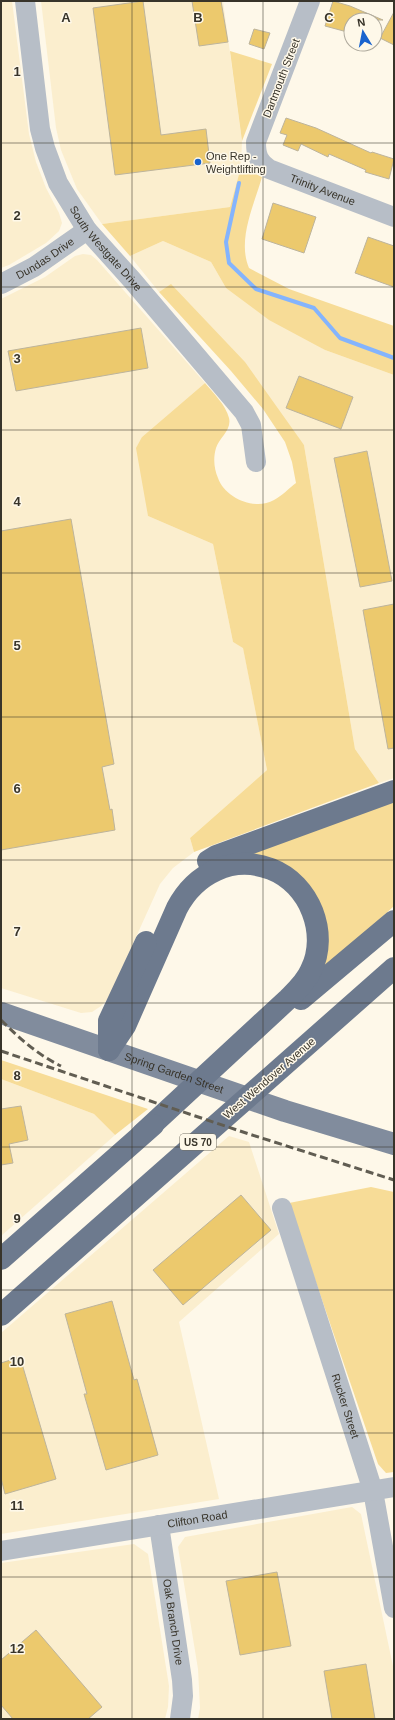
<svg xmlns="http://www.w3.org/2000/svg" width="395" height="1720" font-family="Arial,sans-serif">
	<rect width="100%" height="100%" fill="#fef8e9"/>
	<!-- built -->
	<g fill="#fbeece">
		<path d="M1 1H12L29 134 36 162 46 188 59 213 62 223 59 231 46 243 9 265 1 268Z"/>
		<path d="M41 1H223L242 141 241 167 230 207 102 224 77 189 61 150 56 128Z"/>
		<path d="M163 241 211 262 226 288 325 350 394 375V778L379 783 355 749 304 445 171 285 159 292 130 256Z"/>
		<path d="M83 254 91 255 97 260 205 383 142 437 148 516 213 544 233 642 243 647 267 770 190 838 194 852 173 868 160 884 108 999 101 1006 92 1012 81 1013 1 988V299L45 277 75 256Z"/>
		<path d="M1 1079 94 1114 115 1135 1 1236Z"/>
		<path d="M229 1136 249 1142 279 1234 179 1322 219 1499 1 1534V1333Z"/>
		<path d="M352 1507 361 1514 394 1671V1719H198L200 1708 198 1669 178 1547 185 1537Z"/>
		<path d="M134 1544 148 1554 169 1686 168 1707 165 1719H1V1563Z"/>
	</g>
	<!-- green -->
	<g fill="#f7dc97">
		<path d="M230 51 272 64 242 141Z"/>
		<path d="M241 167 262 177C254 205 237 240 249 268L289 289 394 326V375L325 350 269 320 226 288 211 262 163 241 130 256 102 224 230 207Z"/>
		<path d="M171 284 245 362 304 445 355 749 379 783 194 852 190 838 267 770 243 648 233 642 213 544 148 516 136 448 142 437 205 383C213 393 226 405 229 418 232 430 219 438 216 448 213 458 214 469 218 478 225 498 255 511 274 500 282 496 289 488 296 483L292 462 285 442 263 409 231 371 159 292Z"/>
		<path d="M394 797V906L315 979 321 907 233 859Z"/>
		<path d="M1 1060 148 1109 115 1135 94 1114 1 1079Z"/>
		<path d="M371 1187 394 1192V1472L386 1473 378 1464 289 1203Z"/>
	</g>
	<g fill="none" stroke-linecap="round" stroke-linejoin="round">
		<!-- stream -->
		<path stroke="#84b4fd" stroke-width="4" d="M239 183 226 242 229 263 256 289 314 308 340 338 394 358"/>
	</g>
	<!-- building -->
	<g fill="#ecc96d" stroke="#bdb49c">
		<path d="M143 1 161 135 206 129 210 163 115 175 93 8Z"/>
		<path d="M192 1H221L228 42 199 46Z"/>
		<path d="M333 1 350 6 383 20H351V33L325 26Z"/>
		<path d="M394 12V45L380 38Z"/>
		<path d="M254 29 270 33 264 49 249 44Z"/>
		<path d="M286 118 316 128 371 153 372 152 394 159 389 179 365 172 366 170 329 154 328 157 301 144 298 151 283 145 287 135 280 133Z"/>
		<path d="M273 203 316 217 304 253 262 239Z"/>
		<path d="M368 237 394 246V287L355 273Z"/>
		<path d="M141 328 148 368 16 391 8 351Z"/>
		<path d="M299 376 353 397 341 429 286 408Z"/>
		<path d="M367 451 392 581 360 587 334 458Z"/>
		<path d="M71 519 114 764 102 767 110 810 112 809 115 830 1 850V531Z"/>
		<path d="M394 604V748L388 749 363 610Z"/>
		<path d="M21 1106 28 1140 9 1144 13 1163 1 1165V1109Z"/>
		<path d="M241 1195 271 1230 183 1305 153 1270Z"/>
		<path d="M112 1301 134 1380 137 1379 158 1455 106 1470 84 1394H87L65 1314Z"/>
		<path d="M20 1357 56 1479 5 1494 1 1478V1363Z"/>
		<path d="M277 1572 291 1646 240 1655 226 1581Z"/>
		<path d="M36 1630 102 1707 88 1719H13L1 1705V1660Z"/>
		<path d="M366 1664 375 1719H332L324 1671Z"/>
	</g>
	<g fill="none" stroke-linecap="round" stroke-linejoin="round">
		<!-- minor -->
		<g stroke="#b7bec7" stroke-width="20">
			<path id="s1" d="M25 1 40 129 45 148 58 183 87 230 132 280 244 412 251 425 256 462"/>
			<path id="s2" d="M310 1 256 142C256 155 258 161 269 169L394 217"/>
			<path id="s3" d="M1 284 34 267 87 230"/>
			<path id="s4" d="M282 1208 373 1491 394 1608"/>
			<path id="s5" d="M159 1525 182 1680 183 1696 180 1719"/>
			<path id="s6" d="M1 1551 394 1487"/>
		</g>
		<!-- major -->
		<path stroke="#818c9d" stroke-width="22" id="s7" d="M1 1013 285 1111 394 1144"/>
		<!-- highway -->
		<g stroke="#6d7a8e" stroke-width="22">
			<path d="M208 861 216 856 394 791"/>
			<path d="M301 999 394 921"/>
			<path d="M109 1050 125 1026 177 908C195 874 232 854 271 869 310 884 329 934 311 970 306 982 297 990 288 999L142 1134"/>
			<path d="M109 1050V1021L146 942"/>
			<path d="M1 1259 153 1125"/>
			<path d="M1 1315 394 968"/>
		</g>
		<!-- rail -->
		<g stroke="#615d52" stroke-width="3" stroke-dasharray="8 4" stroke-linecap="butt">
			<path d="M1 1020C19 1038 38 1055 61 1066"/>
			<path d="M1 1051 249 1134 394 1180"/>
		</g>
	</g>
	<!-- grid -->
	<path fill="none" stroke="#38342a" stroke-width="1" stroke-opacity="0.55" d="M132 1V1719M263 1V1719M1 143H394M1 287H394M1 430H394M1 573H394M1 717H394M1 860H394M1 1003H394M1 1147H394M1 1290H394M1 1433H394M1 1577H394"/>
	<!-- markers -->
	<circle fill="#1963ce" stroke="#fef8e9" stroke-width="1.5" cx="198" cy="162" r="4"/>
	<g text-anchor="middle" stroke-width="3" stroke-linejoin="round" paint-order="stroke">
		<!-- shield labels -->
		<rect fill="#fef8e9" stroke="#736f63" stroke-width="1" x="180" y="1134" width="36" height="16" rx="3"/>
		<g font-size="10" font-weight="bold" fill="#38342a">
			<text x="198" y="1146">US 70</text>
		</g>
		<!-- street labels -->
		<g font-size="11" fill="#38342a" stroke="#fef8e9">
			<text transform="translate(281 78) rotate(-69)" y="4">Dartmouth Street</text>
			<text dy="4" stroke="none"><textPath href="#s2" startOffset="240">Trinity Avenue</textPath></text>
			<text dy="4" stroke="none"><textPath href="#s1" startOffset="267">South Westgate Drive</textPath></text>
			<text dy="4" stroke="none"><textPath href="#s3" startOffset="51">Dundas Drive</textPath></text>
			<text dy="4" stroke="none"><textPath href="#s7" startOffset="183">Spring Garden Street</textPath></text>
			<text transform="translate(269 1078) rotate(-41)" y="4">West Wendover Avenue</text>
			<text dy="4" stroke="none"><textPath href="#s4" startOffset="208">Rucker Street</textPath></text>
			<text dy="4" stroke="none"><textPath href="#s6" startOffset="199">Clifton Road</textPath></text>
			<text dy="4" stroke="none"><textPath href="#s5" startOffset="98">Oak Branch Drive</textPath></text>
		</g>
		<!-- poi labels -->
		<g font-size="11" fill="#38342a" stroke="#fef8e9" text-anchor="start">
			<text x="206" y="160">One Rep -<tspan x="206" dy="13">Weightlifting</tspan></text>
		</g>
	</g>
	<g font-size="13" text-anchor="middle" font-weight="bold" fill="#38342a" stroke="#fef8e9" stroke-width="3" stroke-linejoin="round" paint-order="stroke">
		<text x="66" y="22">A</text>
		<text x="198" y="22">B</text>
		<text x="329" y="22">C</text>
		<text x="17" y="76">1</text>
		<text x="17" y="220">2</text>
		<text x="17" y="363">3</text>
		<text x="17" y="506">4</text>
		<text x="17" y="650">5</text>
		<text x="17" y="793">6</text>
		<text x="17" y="936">7</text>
		<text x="17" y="1080">8</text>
		<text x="17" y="1223">9</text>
		<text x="17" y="1366">10</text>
		<text x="17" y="1510">11</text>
		<text x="17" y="1653">12</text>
	</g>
	<!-- border -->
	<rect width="395" height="1720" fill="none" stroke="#38342a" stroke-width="4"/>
	<!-- north arrow -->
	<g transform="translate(363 32) rotate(350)"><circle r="19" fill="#fef8e9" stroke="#afaa9d"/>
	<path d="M0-3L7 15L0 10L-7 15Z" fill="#1963ce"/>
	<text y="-6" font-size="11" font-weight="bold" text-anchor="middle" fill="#38342a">N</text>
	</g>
</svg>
